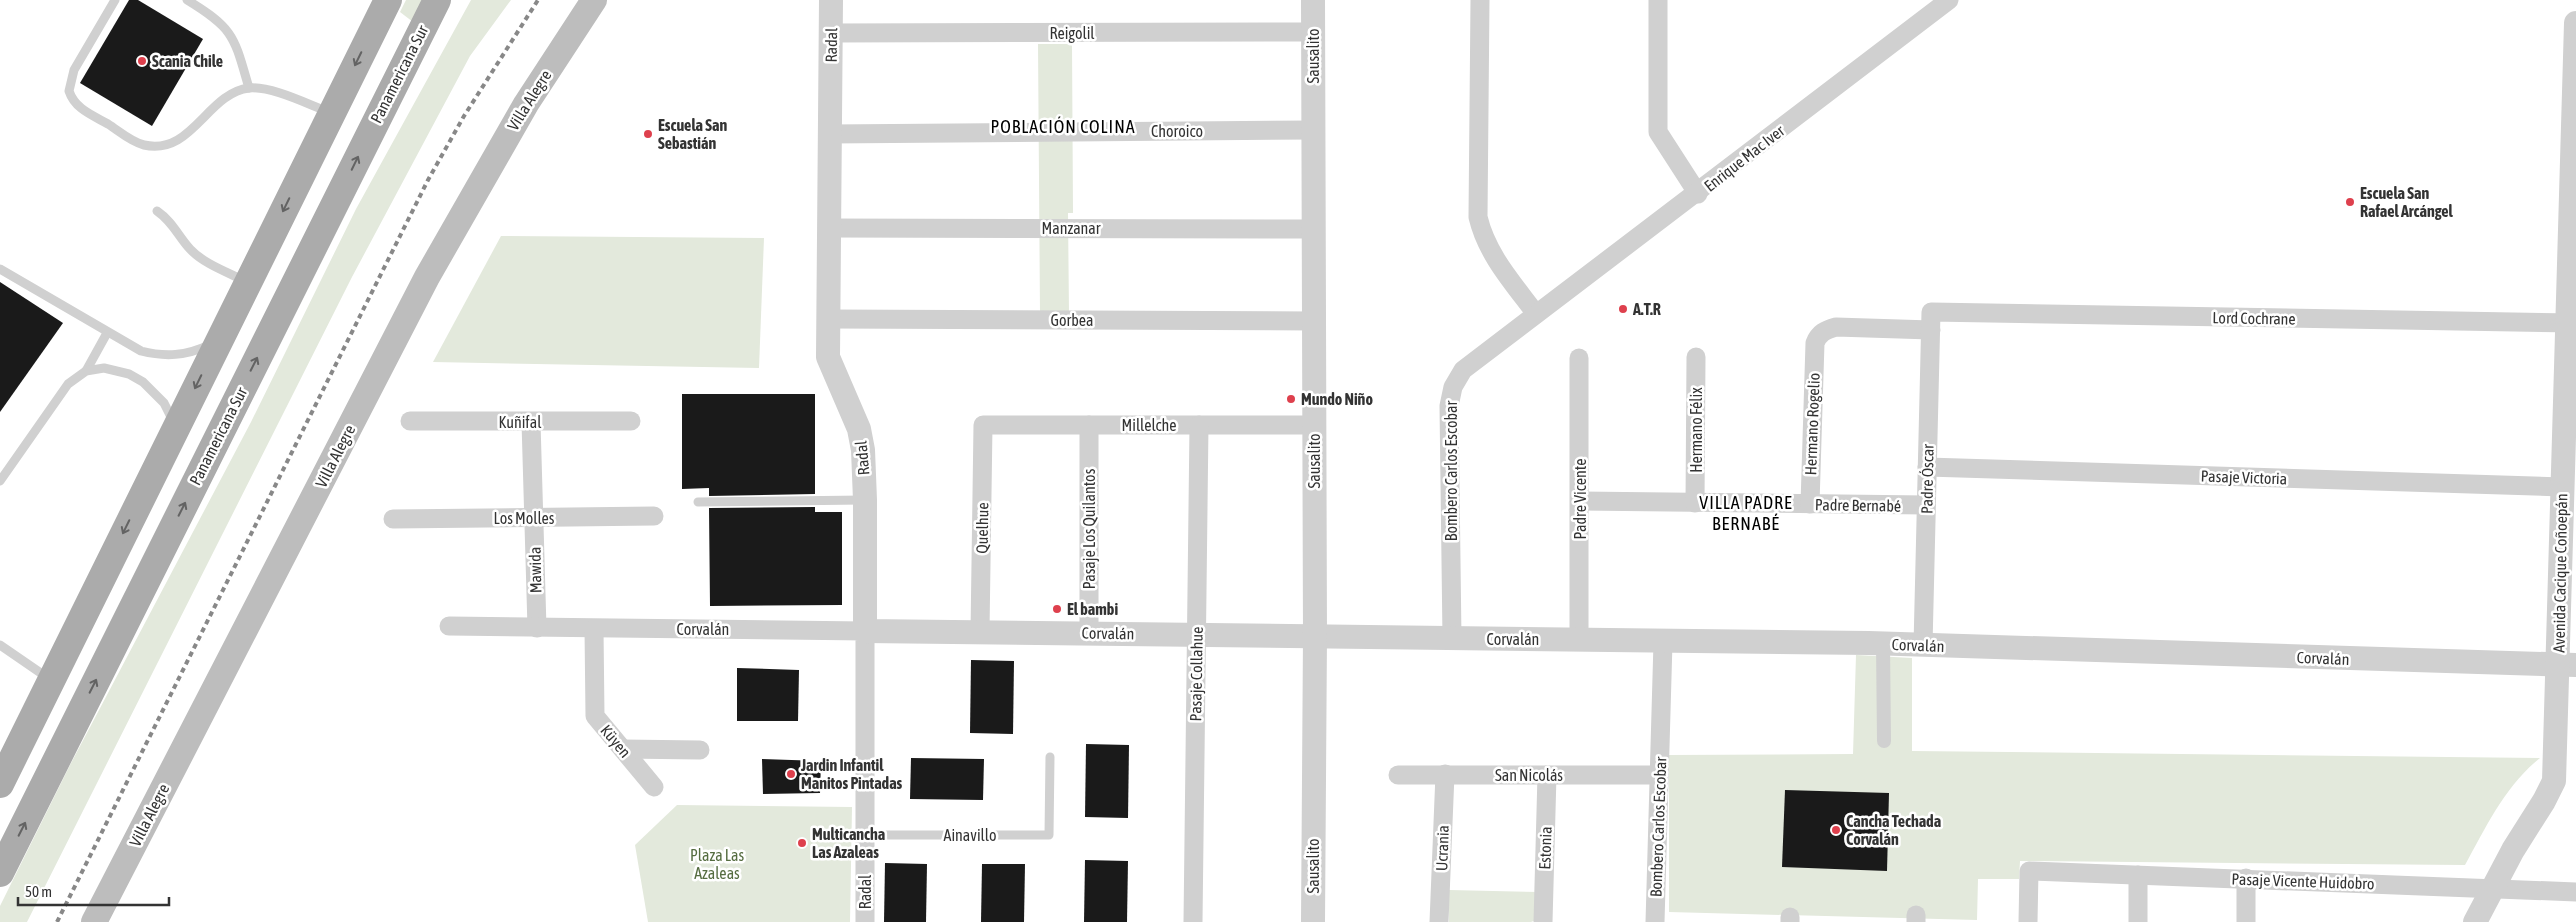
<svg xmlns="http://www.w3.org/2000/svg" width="2576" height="922" font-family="'Asap Condensed',sans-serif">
	<rect width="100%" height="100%" fill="#fff"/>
	<!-- green -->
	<g fill="#e3e9dc">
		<path d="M406 0H425L413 22 400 12Z"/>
		<path d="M471 0H511L470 56 352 277 27 922H0V906L70 765 251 422 356 209Z"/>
		<path d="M1038 44H1072L1073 213H1068L1069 314H1040Z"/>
		<path d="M501 236 764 238 759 368 433 362Z"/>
		<path d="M1856 655 1912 658V751L2540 758C2505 786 2486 827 2465 865L2020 861 2019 879H1978L1977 920 1669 912V755L1853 754Z"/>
		<path d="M677 805 852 807 850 922H648L635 845Z"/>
		<path d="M1449 890 1539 892V919L1531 922H1449Z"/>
	</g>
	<!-- building -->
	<g fill="#1a1a1a">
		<path d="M129 0H138L203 39 152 126 80 83Z"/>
		<path d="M0 282 63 323 0 412Z"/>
		<path d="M682 394H815V494L709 496V488L682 489Z"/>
		<path d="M815 507V512H842V605L710 606 709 508Z"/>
		<path d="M971 660 1014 661 1013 734 970 733Z"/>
		<path d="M737 668 799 670 798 721H737Z"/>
		<path d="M1086 744 1129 745 1128 818 1085 817Z"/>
		<path d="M911 758 984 759 983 800 910 799Z"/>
		<path d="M762 759 821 761 820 793 763 794Z"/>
		<path d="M1785 790 1889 793 1887 871 1782 867Z"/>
		<path d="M1085 860 1128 861 1127 922H1084Z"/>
		<path d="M885 863 927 864 926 922H884Z"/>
		<path d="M982 864H1025L1024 922H981Z"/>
	</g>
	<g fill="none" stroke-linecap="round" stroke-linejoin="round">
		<!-- service -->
		<g stroke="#d0d0d0" stroke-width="9">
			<path d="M115 0 74 70 69 91C75 109 92 115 108 124 119 131 131 142 144 145 192 156 207 93 249 88 272 86 307 104 329 112"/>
			<path d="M187 0C235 29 234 37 249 88"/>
			<path d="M157 211C173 222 178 236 190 249 204 264 227 272 245 281"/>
			<path d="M0 269 141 351C165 357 186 356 209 345"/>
			<path d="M86 371 107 333"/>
			<path d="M0 481 68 384 86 371 104 368 129 374 143 382 164 403 173 421"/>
			<path d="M698 502 863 500"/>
			<path d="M0 645 48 678"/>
			<path d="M865 835H1049L1050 757"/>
		</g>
		<!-- pedestrian -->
		<path stroke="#d0d0d0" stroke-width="14" d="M1883 644 1884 741"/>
		<!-- minor -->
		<g stroke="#d0d0d0" stroke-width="19">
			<path d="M1480 0 1478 217C1487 255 1513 283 1536 314"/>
			<path d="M1658 0V132L1698 194"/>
			<path d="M831 33 1313 32"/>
			<path d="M830 134 1313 130"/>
			<path d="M829 228 1314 229"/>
			<path d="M829 319 1314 321"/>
			<path d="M1579 358V639"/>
			<path d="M410 421H631"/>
			<path d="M531 422 537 628"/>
			<path d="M1927 467 2562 487"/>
			<path d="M1580 501 1926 505"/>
			<path d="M1695 503 1696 357"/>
			<path d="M1810 504 1815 343C1819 333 1825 330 1836 327L1931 330"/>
			<path d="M393 519 654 516"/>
			<path d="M449 626 865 631V922"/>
			<path d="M594 629 595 716 654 787"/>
			<path d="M980 632 983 425H1314"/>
			<path d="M1089 633V425"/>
			<path d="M1452 638 1449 406 1453 387 1463 370 1949 0"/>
			<path d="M1923 646 1931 312 2576 323"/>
			<path d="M623 749 700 750"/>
			<path d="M1398 775H1659"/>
			<path d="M2246 878V922"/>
			<path d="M1193 922 1199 425"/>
			<path d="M1439 922 1445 774"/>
			<path d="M1543 922 1547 775"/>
			<path d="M1655 922 1663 642"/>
			<path d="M1790 922V917"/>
			<path d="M1916 922V915"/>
			<path d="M2028 922 2029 871 2576 892"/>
			<path d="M2138 922V875"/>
		</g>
		<!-- tertiary -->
		<g stroke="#d0d0d0" stroke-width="24">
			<path d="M831 0 828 357 859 429 863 450 865 500V631L1869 643 2576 665"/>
			<path d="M1313 922 1315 636 1313 0"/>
			<path d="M2475 922 2513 850 2544 801 2554 781 2576 23"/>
		</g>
		<!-- secondary -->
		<path stroke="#bdbdbd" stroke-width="26" d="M94 922 427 277 526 104 594 0"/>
		<!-- primary -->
		<g stroke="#ababab" stroke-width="28">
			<path d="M0 784 388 0"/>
			<path d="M0 873 437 0"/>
		</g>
		<!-- rail -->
		<path stroke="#888" stroke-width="4" stroke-dasharray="5 4" stroke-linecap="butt" d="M57 922 428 180 464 116 538 0"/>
	</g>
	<!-- one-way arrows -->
	<defs><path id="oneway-shaft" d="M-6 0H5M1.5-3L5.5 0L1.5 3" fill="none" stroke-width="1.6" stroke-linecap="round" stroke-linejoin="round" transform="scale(1.25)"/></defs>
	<g stroke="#636363">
		<use href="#oneway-shaft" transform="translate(358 59) rotate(116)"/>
		<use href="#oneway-shaft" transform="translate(355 163) rotate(-64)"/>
		<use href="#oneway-shaft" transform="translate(286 205) rotate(116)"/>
		<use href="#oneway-shaft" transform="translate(254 364) rotate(-63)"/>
		<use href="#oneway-shaft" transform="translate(198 382) rotate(116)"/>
		<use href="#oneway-shaft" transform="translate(182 509) rotate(-63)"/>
		<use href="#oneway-shaft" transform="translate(126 527) rotate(116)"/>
		<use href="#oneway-shaft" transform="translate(93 686) rotate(-63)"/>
		<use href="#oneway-shaft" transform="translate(22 829) rotate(-63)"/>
	</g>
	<!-- markers -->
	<g fill="#de404d" stroke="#fff" stroke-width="2">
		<circle cx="142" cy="61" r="5"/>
		<circle cx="648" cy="134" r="5"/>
		<circle cx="2350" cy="202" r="5"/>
		<circle cx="1623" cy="309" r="5"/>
		<circle cx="1291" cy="399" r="5"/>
		<circle cx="1057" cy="609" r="5"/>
		<circle cx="791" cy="774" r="5"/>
		<circle cx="1836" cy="830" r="5"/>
		<circle cx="802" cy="843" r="5"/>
	</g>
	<g text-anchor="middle" stroke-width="5" stroke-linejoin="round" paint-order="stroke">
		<!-- street labels -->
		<g font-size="16" fill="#333" stroke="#fff">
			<text x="1072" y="39">Reigolil</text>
			<text transform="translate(831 45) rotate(-89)" y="6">Radal</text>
			<text transform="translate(1313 56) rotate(-90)" y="6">Sausalito</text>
			<text transform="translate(399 74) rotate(-63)" y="6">Panamericana Sur</text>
			<text transform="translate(529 100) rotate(-58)" y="6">Villa Alegre</text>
			<text x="1177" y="137">Choroico</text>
			<text transform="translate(1744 158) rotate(-38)" y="6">Enrique Mac Iver</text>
			<text x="1071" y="234">Manzanar</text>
			<text transform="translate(2254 318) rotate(1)" y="6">Lord Cochrane</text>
			<text x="1072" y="326">Gorbea</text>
			<text x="520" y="428">Kuñifal</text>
			<text transform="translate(1812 424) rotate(-88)" y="6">Hermano Rogelio</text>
			<text x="1149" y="431">Millelche</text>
			<text transform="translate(1696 430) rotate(-90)" y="6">Hermano Félix</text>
			<text transform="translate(218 436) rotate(-63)" y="6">Panamericana Sur</text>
			<text transform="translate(335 456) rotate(-63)" y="6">Villa Alegre</text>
			<text transform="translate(862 458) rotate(-95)" y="6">Radal</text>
			<text transform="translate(1314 461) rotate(-90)" y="6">Sausalito</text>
			<text transform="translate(1451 471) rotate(-90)" y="6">Bombero Carlos Escobar</text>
			<text transform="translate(2244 477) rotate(2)" y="6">Pasaje Victoria</text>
			<text transform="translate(1927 479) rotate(-89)" y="6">Padre Óscar</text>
			<text transform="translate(1580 499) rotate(-90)" y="6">Padre Vicente</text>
			<text transform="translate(1858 505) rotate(1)" y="6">Padre Bernabé</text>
			<text x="524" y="524">Los Molles</text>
			<text transform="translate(982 528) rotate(-89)" y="6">Quelhue</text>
			<text transform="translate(1089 529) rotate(-90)" y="6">Pasaje Los Quilantos</text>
			<text transform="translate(535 570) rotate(-91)" y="6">Mawida</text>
			<text transform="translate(2560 573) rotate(-89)" y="6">Avenida Cacique Coñoepán</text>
			<text x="703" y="635">Corvalán</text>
			<text transform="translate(1108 633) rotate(1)" y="6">Corvalán</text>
			<text x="1513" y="645">Corvalán</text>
			<text transform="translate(1918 645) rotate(2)" y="6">Corvalán</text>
			<text transform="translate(2323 658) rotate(2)" y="6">Corvalán</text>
			<text transform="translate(1196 674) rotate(-89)" y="6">Pasaje Collahue</text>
			<text transform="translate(616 741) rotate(50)" y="6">Küyen</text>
			<text x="1529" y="781">San Nicolás</text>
			<text transform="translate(149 815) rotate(-63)" y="6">Villa Alegre</text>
			<text transform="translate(1658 827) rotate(-88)" y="6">Bombero Carlos Escobar</text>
			<text x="970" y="841">Ainavillo</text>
			<text transform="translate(1442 848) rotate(-88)" y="6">Ucrania</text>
			<text transform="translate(1545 848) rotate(-88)" y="6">Estonia</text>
			<text transform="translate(1313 866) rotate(-90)" y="6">Sausalito</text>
			<text transform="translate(2303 881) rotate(2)" y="6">Pasaje Vicente Huidobro</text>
			<text transform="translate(865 892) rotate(-90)" y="6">Radal</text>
		</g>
		<!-- poi labels -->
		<g font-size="16" font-weight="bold" fill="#333" stroke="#fff" text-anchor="start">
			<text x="152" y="67">Scania Chile</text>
			<text x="658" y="131">Escuela San<tspan x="658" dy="18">Sebastián</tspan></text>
			<text x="2360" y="199">Escuela San<tspan x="2360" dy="18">Rafael Arcángel</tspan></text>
			<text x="1633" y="315">A.T.R</text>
			<text x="1301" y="405">Mundo Niño</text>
			<text x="1067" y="615">El bambi</text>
			<text x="801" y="771">Jardin Infantil<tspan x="801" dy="18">Manitos Pintadas</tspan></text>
			<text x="1846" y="827">Cancha Techada<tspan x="1846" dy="18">Corvalán</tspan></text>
			<text x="812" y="840">Multicancha<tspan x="812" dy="18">Las Azaleas</tspan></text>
		</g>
		<!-- park labels -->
		<g font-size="16" fill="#566d41" stroke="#fff">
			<text x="717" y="861">Plaza Las<tspan x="717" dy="18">Azaleas</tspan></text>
		</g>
		<!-- neighbourhood labels -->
		<g font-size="18" letter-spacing="1" fill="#000" stroke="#fff">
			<text x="1063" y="133">POBLACIÓN COLINA</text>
			<text x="1746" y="509">VILLA PADRE<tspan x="1746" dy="21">BERNABÉ</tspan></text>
		</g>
	</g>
	<!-- scale -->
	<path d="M18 897v8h151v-8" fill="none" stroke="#333333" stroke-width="2.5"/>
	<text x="25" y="897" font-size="15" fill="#333333" stroke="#ffffff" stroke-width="4" paint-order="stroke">50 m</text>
</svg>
